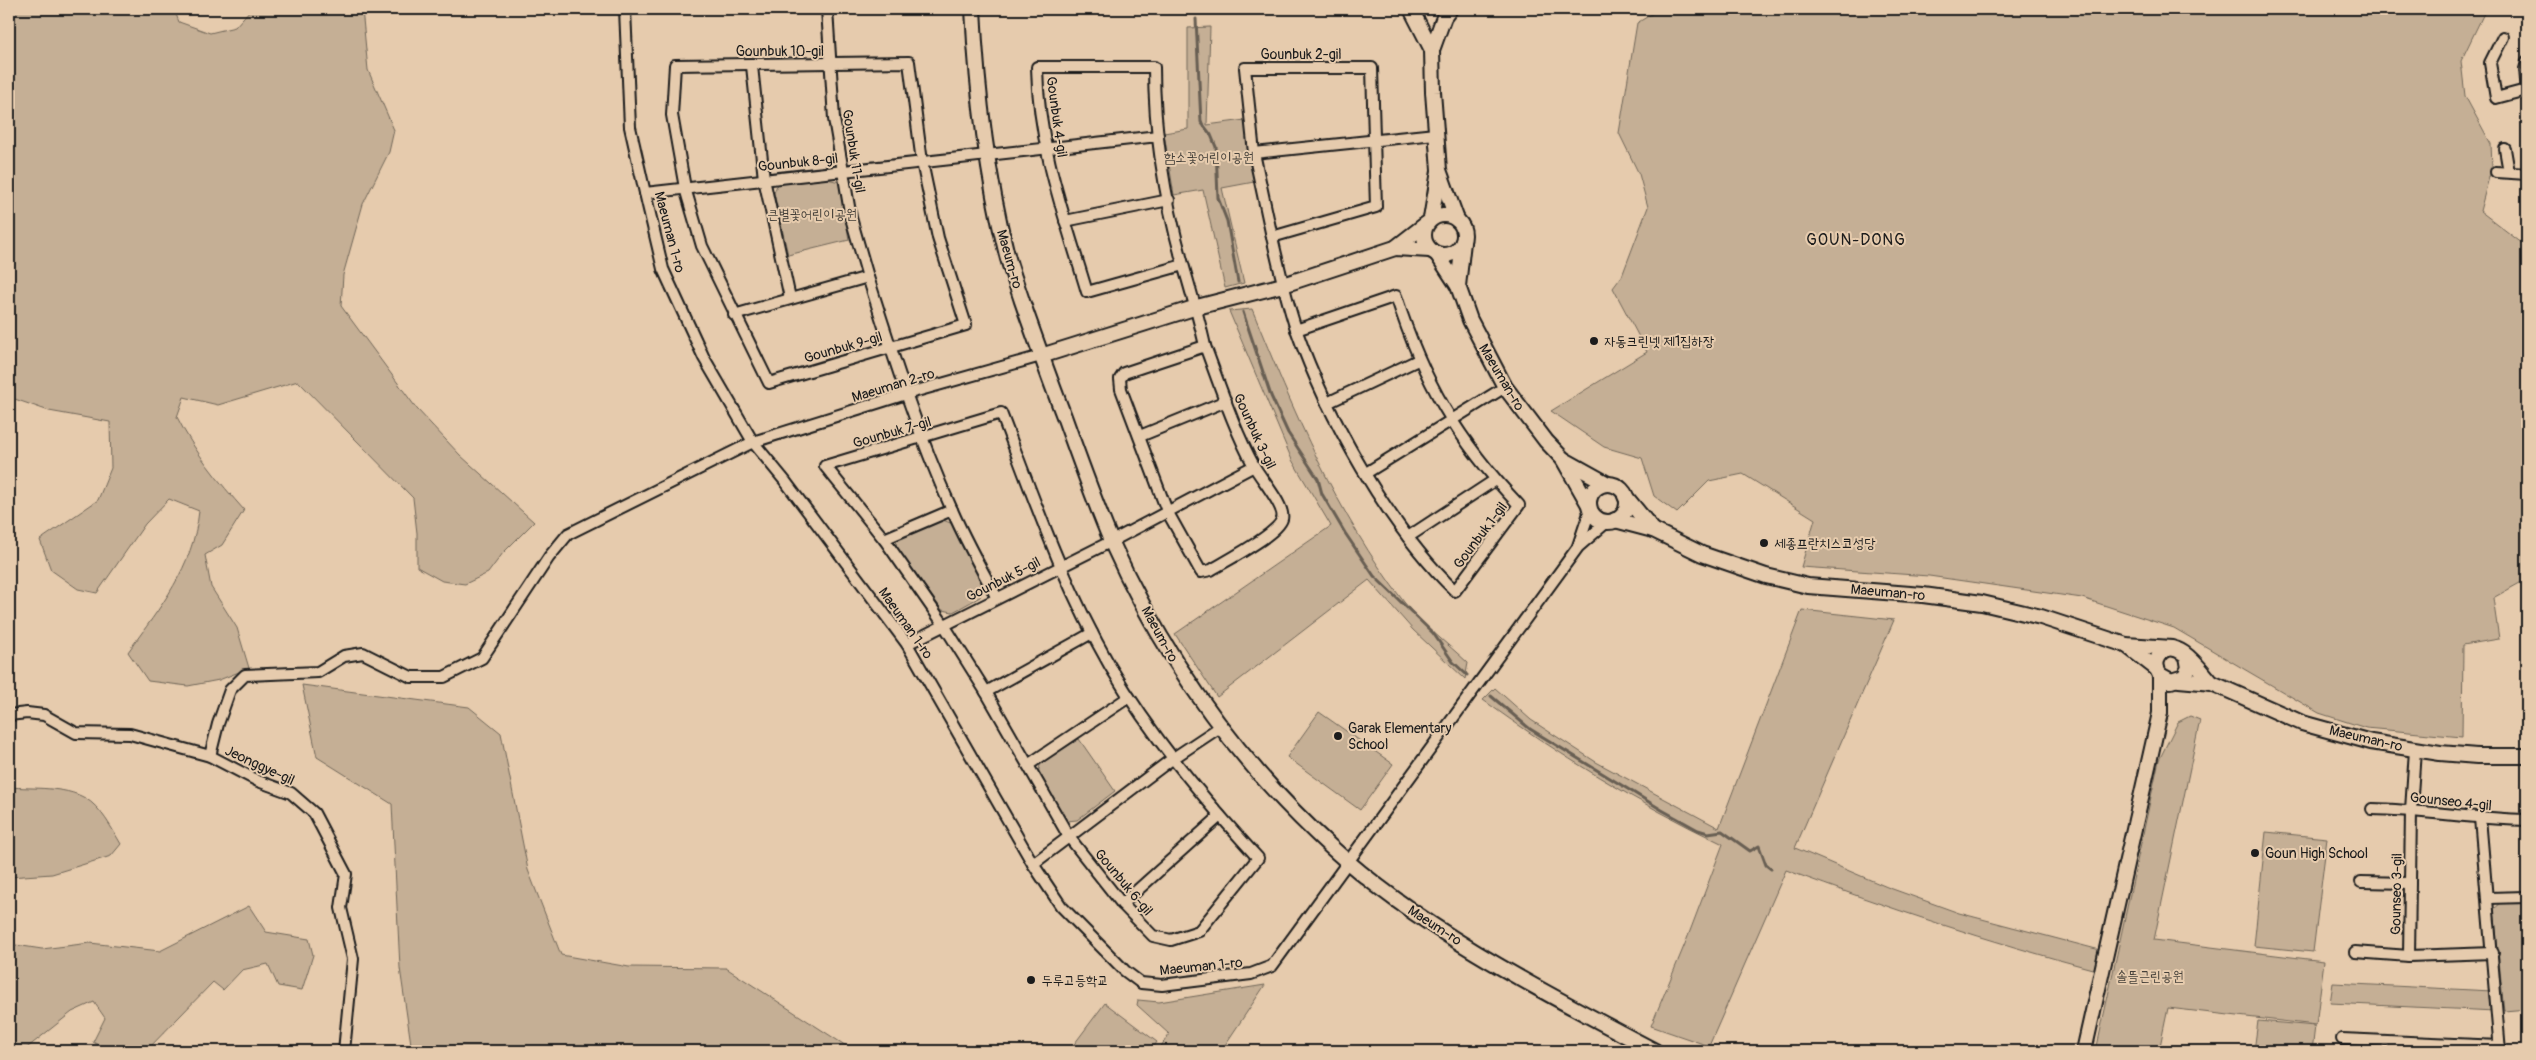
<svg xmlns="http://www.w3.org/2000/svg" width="2536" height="1060" font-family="Pangolin,'Poor Story',sans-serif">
	<rect width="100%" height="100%" fill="#e6cbad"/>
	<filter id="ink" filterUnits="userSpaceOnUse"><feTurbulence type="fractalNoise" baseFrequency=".02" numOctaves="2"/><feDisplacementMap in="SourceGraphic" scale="10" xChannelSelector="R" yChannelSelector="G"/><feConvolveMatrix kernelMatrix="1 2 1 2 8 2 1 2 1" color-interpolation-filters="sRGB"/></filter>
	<g filter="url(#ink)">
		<!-- green -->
		<g fill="#c5af95" stroke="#706658">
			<path d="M9 9H174L179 22 210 33 235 27 251 9H362L368 70 394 130 389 152 363 204 343 275 341 306 417 409 460 455 534 522 503 553 488 573 465 584 442 581 417 567V533L413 498 298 381 218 405 184 397 177 417C194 451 219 482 244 510L222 545 205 555 211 587 237 628 249 668 219 680 188 686 148 681 128 652C161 606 193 568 199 511L169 499 145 524 97 593 78 589 51 570 40 540 98 500 111 468 110 422 49 411 9 397Z"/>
			<path d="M1660 9H2486L2461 61 2465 96 2491 144 2492 166 2480 211 2527 247V579L2493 598 2499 639 2463 645 2462 737 2366 728 2319 713 2174 628 2082 598 1929 576 1801 567 1815 519 1743 474 1709 481 1677 513 1654 496 1642 458 1604 447 1551 411 1647 352 1613 288 1622 276 1648 207 1639 174 1619 133 1637 23Z"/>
			<path d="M1210 27 1207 125 1245 120 1254 182 1222 188 1244 283 1225 288 1203 190 1174 195 1164 133 1188 129V28Z"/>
			<path d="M827 179 840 182 849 240 788 255 774 193 778 182Z"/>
			<path d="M1252 309C1294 412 1336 513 1404 602 1421 624 1447 643 1468 663L1465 679 1413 630 1369 580 1217 697 1175 634 1331 526 1292 460 1229 311Z"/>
			<path d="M943 520 953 524 983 583 980 597 953 612 942 610 896 546 897 538Z"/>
			<path d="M1802 610 1894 620 1795 848 1887 887 1959 913 2100 950 2096 970C1990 942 1888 908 1786 870L1709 1046 1651 1026 1687 939 1723 844C1637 803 1559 755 1483 700L1495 688 1531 720 1596 762 1719 828Z"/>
			<path d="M302 685 469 707 501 733 528 870 561 955 629 967 726 968 854 1051H412L400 968 392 804 317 757Z"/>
			<path d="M1319 712 1393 764 1360 810 1287 757Z"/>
			<path d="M2190 716 2200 720 2154 940 2324 961 2316 1025 2168 1008 2159 1051H2096L2159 760 2178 722Z"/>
			<path d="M1079 739 1115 791 1077 820 1067 821 1038 773 1041 762Z"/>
			<path d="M9 787C33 789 64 786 85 798 101 807 112 829 121 844L111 856 52 874 9 877Z"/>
			<path d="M2266 832 2327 838 2313 952 2254 946Z"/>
			<path d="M2501 903H2527V1009L2504 1011 2494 909Z"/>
			<path d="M249 906 266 932 309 939 313 955 302 990 278 986 268 964 242 970 223 990 213 982 146 1051H109L93 1042 105 1018 94 1002 72 1012 23 1051 9 1047V944L42 949 90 943 160 951Z"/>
			<path d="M2333 983 2492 991 2495 1011 2330 1003Z"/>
			<path d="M1265 985 1221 1051H1158L1169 1034 1137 1005 1138 1000 1159 1002Z"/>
			<path d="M1105 1003 1157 1042 1151 1051H1069Z"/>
			<path d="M2258 1021 2315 1026 2312 1051H2254Z"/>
		</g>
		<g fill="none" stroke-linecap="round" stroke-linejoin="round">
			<!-- stream -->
			<g stroke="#685e53" stroke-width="3">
				<path d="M1196 19 1201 122 1211 135 1216 147 1218 198 1227 221 1238 282"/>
				<path d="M1243 312 1271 396 1288 433 1318 479 1322 494 1345 533 1374 576 1433 633 1453 662 1467 675"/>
				<path d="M1491 696 1530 729 1662 810 1698 830 1708 833 1722 831 1750 851 1759 846 1766 865 1771 869"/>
			</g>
			<!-- street casing -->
			<g stroke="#1c1c1c" stroke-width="14">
				<g id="street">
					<path d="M625 9 630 127 645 193 663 269 704 358 753 442 785 481 907 644 1033 864 1061 906 1125 971 1141 983 1162 985 1251 974 1272 966 1578 547 1607 522"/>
					<path d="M2503 37 2490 63 2496 98 2526 90"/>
					<path d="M909 62 922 162 938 238 966 325 769 383 702 246 685 188 672 115 675 65Z"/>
					<path d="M2527 62 2525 69 2527 93"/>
					<path d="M752 66 764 179 790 298"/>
					<path d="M1245 68H1372L1376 207 1272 237 1254 153Z"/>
					<path d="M2505 149 2509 172"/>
					<path d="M1254 153 1435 134"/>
					<path d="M2496 172 2527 174"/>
					<path d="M645 193 1158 136"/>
					<path d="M1065 221 1169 200"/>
					<path d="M1272 237C1279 268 1286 299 1296 329 1327 417 1388 526 1455 591L1519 505C1458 441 1423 381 1396 296L1296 330"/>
					<path d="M1183 265 1087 292C1065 218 1038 146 1037 67H1154C1154 133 1165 200 1183 264 1191 292 1199 318 1205 346"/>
					<path d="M868 277C893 356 918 435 952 510 965 540 981 569 997 598"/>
					<path d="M734 315 868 277 851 218 834 119 827 9"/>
					<path d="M1205 346C1220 386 1234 429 1254 466 1261 479 1286 507 1282 519 1278 534 1226 561 1211 570L1201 572 1167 511 1121 389 1120 379 1124 373Z"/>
					<path d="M1327 403 1418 360"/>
					<path d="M1001 413C1034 499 1064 586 1110 666 1151 736 1203 798 1258 858L1199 931 1171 940 1153 936 1122 904 1069 837 986 692 944 625 884 539 825 466Z"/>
					<path d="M1140 436 1226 401"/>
					<path d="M1366 473 1505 387"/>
					<path d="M1408 537 1495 480"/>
					<path d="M884 539 952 510"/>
					<path d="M1578 546 1590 510"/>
					<path d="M907 644 1112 541 1254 466"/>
					<path d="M986 692 1092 633"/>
					<path d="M9 715 27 713 44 715 76 733 130 734 210 756 258 781 291 793 314 813 346 874 341 908 353 959 344 1051"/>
					<path d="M210 756 218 724 230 690 245 675 318 672 344 656 363 653 411 677H444L482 658 549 557 568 534 753 442 906 394 1041 356"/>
					<path d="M1028 765 1129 697"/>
					<path d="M2372 809C2424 810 2475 819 2527 820"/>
					<path d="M2480 818 2500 1051"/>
					<path d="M1033 864 1172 759 1220 727"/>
					<path d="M2361 882 2410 883"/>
					<path d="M2488 898 2527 897"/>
					<path d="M1122 904 1220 816"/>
					<path d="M2355 952 2409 956 2493 953"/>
					<path d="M2409 956 2411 810 2415 750"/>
					<path d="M2342 1039 2500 1046"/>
				</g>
			</g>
			<!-- secondary casing -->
			<g stroke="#1c1c1c" stroke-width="18">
				<g id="secondary">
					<path d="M973 9C977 91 986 171 1006 251 1010 268 1017 285 1022 301 1036 341 1050 380 1065 419 1080 461 1095 503 1112 543 1164 658 1238 762 1331 847 1421 930 1547 994 1655 1051"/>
					<path d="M1411 9 1432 50"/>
					<path d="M1450 9 1444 17 1432 50 1433 92 1439 170 1457 220"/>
					<circle cx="1444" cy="235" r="20"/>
					<path d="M1431 219 1439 171"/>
					<path d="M1395 248 1430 250"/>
					<path d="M1437 254 1458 286 1470 320 1505 387 1546 441 1563 459 1588 503"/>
					<path d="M1458 286 1463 242"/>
					<path d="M1041 356 1197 307 1283 285 1395 248 1426 224"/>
					<path d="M1563 459 1608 484"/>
					<circle cx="1608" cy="503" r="19"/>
					<path d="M1625 496 1653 530"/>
					<path d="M1615 520 1653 530 1702 554 1766 576 1808 586 1923 595 1982 603 2041 617 2126 645 2172 648"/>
					<path d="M2126 645 2157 669"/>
					<path d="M2187 656 2189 668 2184 677 2171 681 2160 675C2156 669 2155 662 2159 656 2175 632 2202 672 2212 683"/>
					<path d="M2179 680 2212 683 2302 723 2371 742 2440 753 2477 756H2527"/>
					<path d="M2084 1051 2160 713V675"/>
				</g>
			</g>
			<!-- street -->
			<use href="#street" stroke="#e6cbad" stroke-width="10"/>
			<!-- secondary -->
			<use href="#secondary" stroke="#e6cbad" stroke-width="14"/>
		</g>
	</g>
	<!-- markers -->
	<g fill="#1c1c1c" stroke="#e6cbad" stroke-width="2">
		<circle cx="1594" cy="341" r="5"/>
		<circle cx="1764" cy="543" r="5"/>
		<circle cx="1338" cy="736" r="5"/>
		<circle cx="2255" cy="853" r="5"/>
		<circle cx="1031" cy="980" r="5"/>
	</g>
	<g text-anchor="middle" stroke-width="4" stroke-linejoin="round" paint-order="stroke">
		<!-- street labels -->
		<g font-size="14" fill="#1c1c1c" stroke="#e6cbad">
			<text x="780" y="56">Gounbuk 10-gil</text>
			<text x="1301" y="59">Gounbuk 2-gil</text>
			<text transform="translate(1057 117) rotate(82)" y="5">Gounbuk 4-gil</text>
			<text transform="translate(854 151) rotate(81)" y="5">Gounbuk 11-gil</text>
			<text transform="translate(798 162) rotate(-6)" y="5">Gounbuk 8-gil</text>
			<text transform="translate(670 232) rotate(75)" y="5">Maeuman 1-ro</text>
			<text transform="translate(1010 259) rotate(74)" y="5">Maeum-ro</text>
			<text transform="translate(843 347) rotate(-16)" y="5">Gounbuk 9-gil</text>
			<text transform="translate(1502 377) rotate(59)" y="5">Maeuman-ro</text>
			<text transform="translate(893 385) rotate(-17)" y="5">Maeuman 2-ro</text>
			<text transform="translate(1255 431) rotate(65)" y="5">Gounbuk 3-gil</text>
			<text transform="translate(892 432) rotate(-16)" y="5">Gounbuk 7-gil</text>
			<text transform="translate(1480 535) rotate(-53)" y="5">Gounbuk 1-gil</text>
			<text transform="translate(1003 579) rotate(-27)" y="5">Gounbuk 5-gil</text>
			<text transform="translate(1888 592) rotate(5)" y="5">Maeuman-ro</text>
			<text transform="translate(906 623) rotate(55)" y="5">Maeuman 1-ro</text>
			<text transform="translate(1160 634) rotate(61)" y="5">Maeum-ro</text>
			<text transform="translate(2366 738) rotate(13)" y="5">Maeuman-ro</text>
			<text transform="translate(260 765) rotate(25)" y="5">Jeonggye-gil</text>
			<text transform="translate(2451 801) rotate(6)" y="5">Gounseo 4-gil</text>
			<text transform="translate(1124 882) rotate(50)" y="5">Gounbuk 6-gil</text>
			<text transform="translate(2396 894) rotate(-89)" y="5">Gounseo 3-gil</text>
			<text transform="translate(1435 925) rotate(33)" y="5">Maeum-ro</text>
			<text transform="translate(1201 966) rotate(-6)" y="5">Maeuman 1-ro</text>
		</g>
		<!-- park labels -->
		<g font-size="14" fill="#46413a" stroke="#e6cbad">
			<text x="1209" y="162">함소꽃어린이공원</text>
			<text x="812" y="219">큰별꽃어린이공원</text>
			<text x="2150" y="981">솔뜰근린공원</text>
		</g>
		<!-- poi labels -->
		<g font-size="14" fill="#1c1c1c" stroke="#e6cbad" text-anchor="start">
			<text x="1604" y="346">자동크린넷 제1집하장</text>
			<text x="1774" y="548">세종프란치스코성당</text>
			<text x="1348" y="733">Garak Elementary<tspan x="1348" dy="16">School</tspan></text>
			<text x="2265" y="858">Goun High School</text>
			<text x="1041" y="985">두루고등학교</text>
		</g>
		<!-- quarter labels -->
		<g font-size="16" letter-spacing="1" fill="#1c1c1c" stroke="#e6cbad">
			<text x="1856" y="245">GOUN-DONG</text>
		</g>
	</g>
	<!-- margin -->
	<rect width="2536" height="1060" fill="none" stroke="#e6cbad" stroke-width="30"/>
	<rect x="15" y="15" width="2506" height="1030" fill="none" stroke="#1c1c1c" stroke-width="2" filter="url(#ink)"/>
</svg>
